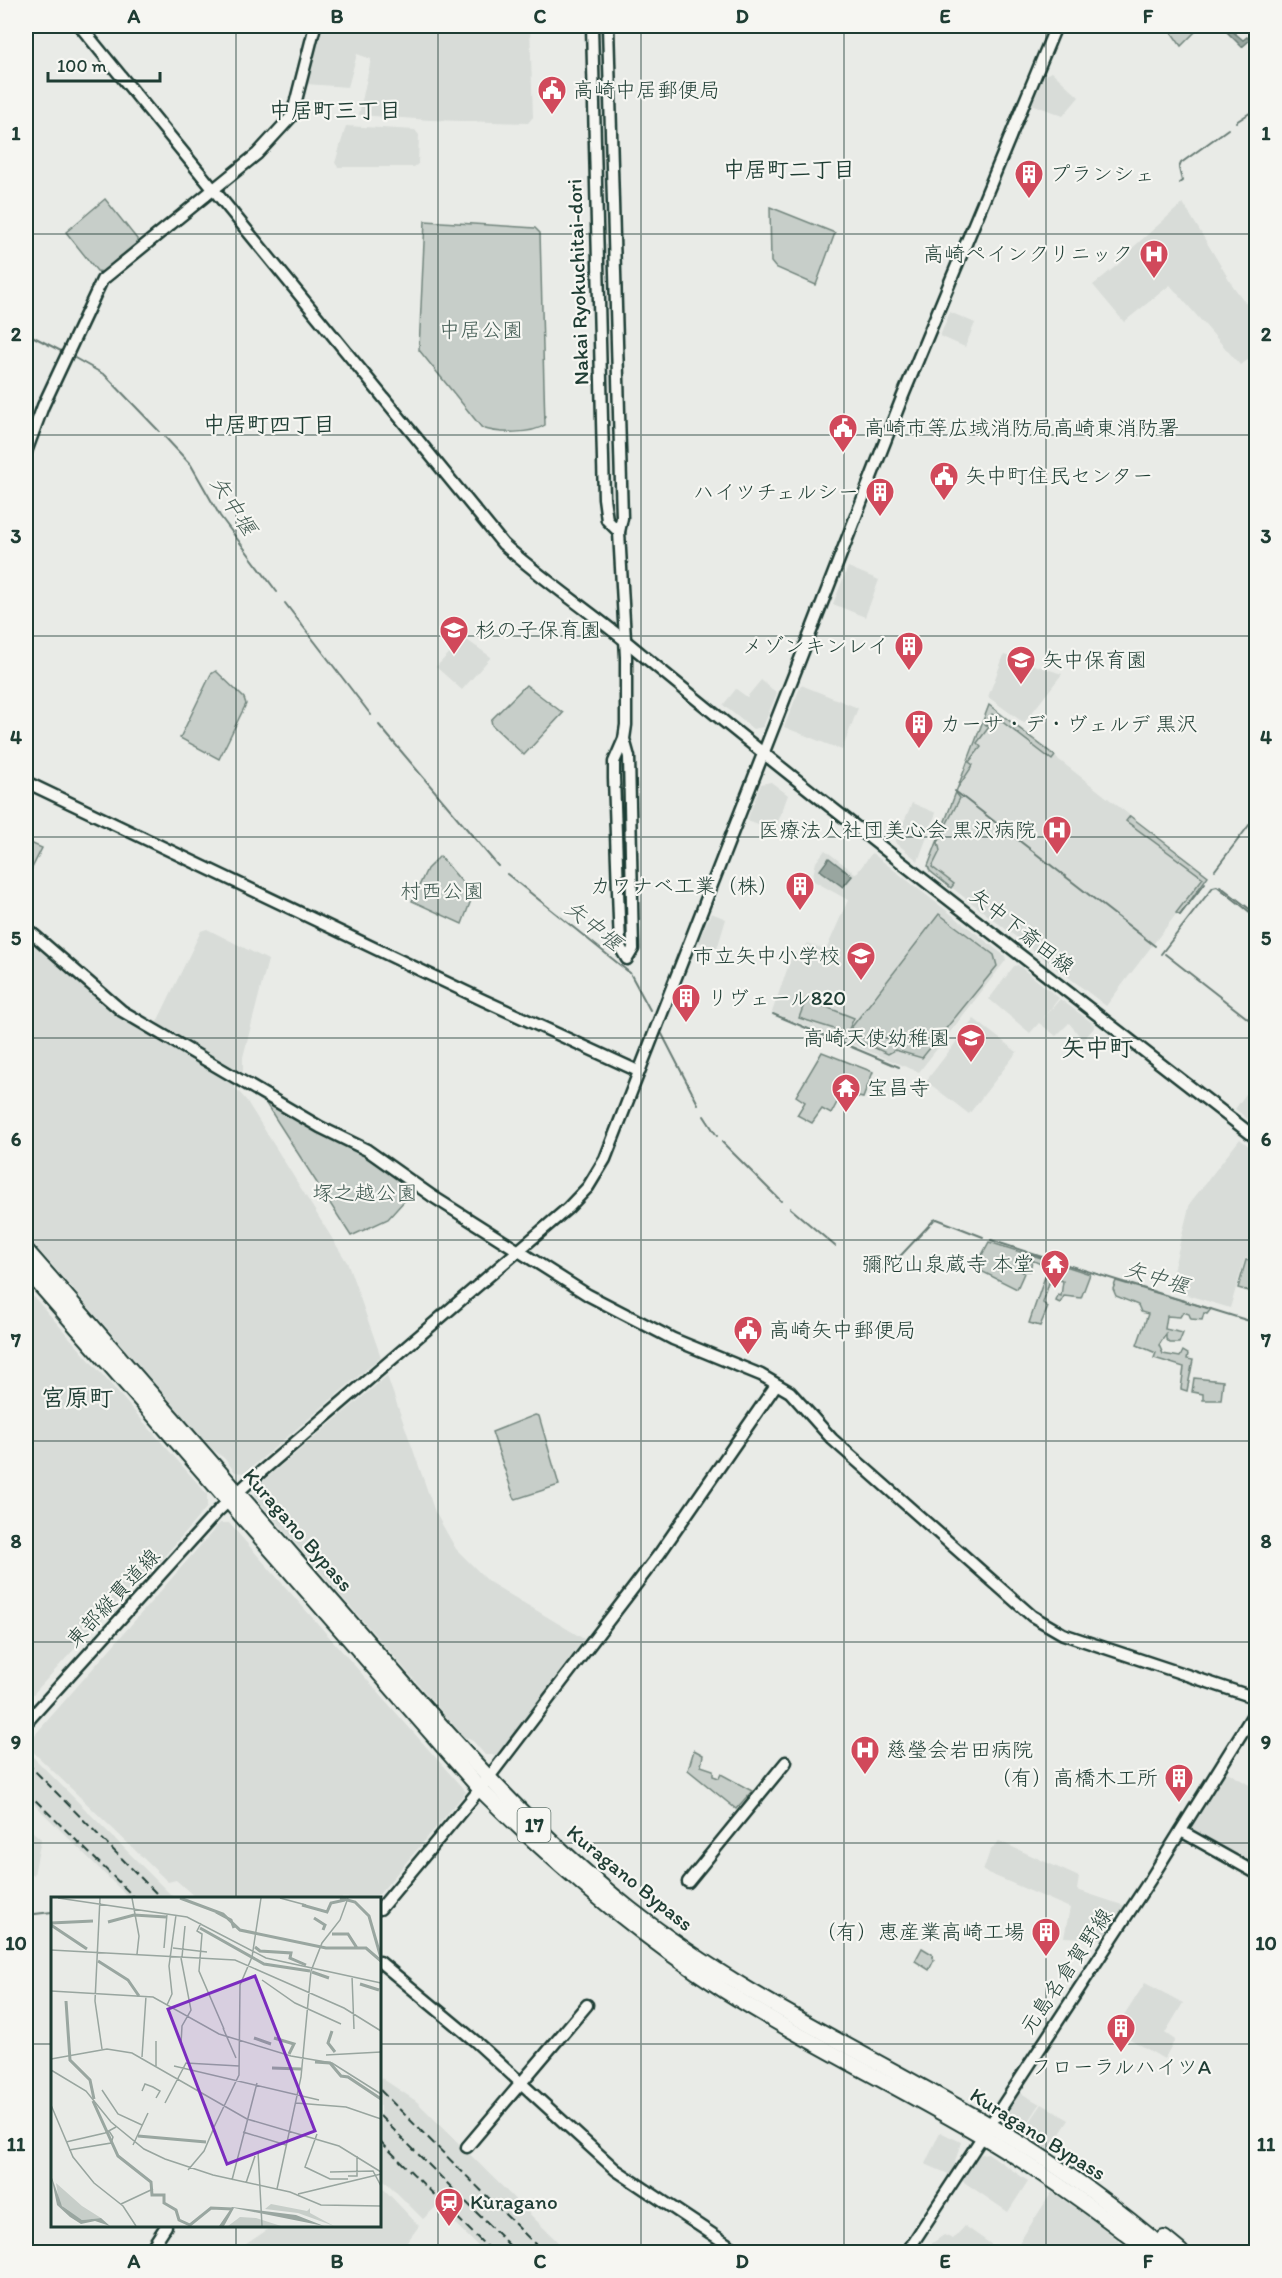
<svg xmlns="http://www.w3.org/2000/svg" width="1282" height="2278" font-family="Itim,'Klee One',sans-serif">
	<rect width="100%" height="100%" fill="#e9ebe7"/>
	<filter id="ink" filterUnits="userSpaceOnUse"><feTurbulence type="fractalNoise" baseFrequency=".0167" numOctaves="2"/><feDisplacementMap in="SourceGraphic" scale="12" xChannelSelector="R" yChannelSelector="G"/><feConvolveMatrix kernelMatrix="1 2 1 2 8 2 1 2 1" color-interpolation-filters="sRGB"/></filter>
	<g filter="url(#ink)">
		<!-- built -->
		<g fill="#d8dcd8">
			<path d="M321 26H530L533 117 528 123 430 120 359 115 371 59 357 54 348 87 306 84Z"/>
			<path d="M1052 72 1079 97 1063 116 1032 104 1044 75Z"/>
			<path d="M346 126 415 130 419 135 418 164 414 167H338L335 163Z"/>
			<path d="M1183 203 1233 286 1256 317V355L1240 365 1170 285 1124 322 1093 285 1131 254 1129 251Z"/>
			<path d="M950 312 975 323 965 347 940 336Z"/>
			<path d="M848 567 879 580 865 617 833 604Z"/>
			<path d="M464 638 491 657 462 690 436 667Z"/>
			<path d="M1004 655 1062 674 1024 723 988 697Z"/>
			<path d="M761 680 777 693 763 727 753 729 723 705 736 689 747 697Z"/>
			<path d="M801 685 858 708 842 750 784 727Z"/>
			<path d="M989 705 1206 875 1106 1006 930 871Z"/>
			<path d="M771 782 788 795 775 830 747 820 761 784Z"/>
			<path d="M912 803 936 813 918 861 895 842Z"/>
			<path d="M825 850 856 874 872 853 1005 956 1006 960 919 1072 772 1012 793 953 799 956 808 943 826 950 848 900 812 880 816 862Z"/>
			<path d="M711 913 726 919 717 949 698 942Z"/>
			<path d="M207 929 268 960 243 1057V1071L240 1073 160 1026 157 1022 201 931Z"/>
			<path d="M26 936 117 1013 226 1077 246 1100 348 1264 381 1357 245 1473 235 1472 224 1458 212 1449 26 1235Z"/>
			<path d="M1018 965 1059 998 1042 1020 1060 999 1094 1024V1028L1083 1040 1069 1023 1056 1036 1039 1023 1030 1033 989 999 1014 966Z"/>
			<path d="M974 1019 1017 1052 969 1114 926 1081Z"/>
			<path d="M1256 1080V1126L1235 1109Z"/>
			<path d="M1240 1139 1256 1152V1261L1245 1258 1230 1308 1171 1290 1169 1287 1190 1203Z"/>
			<path d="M26 1288 207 1494V1507L149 1574 132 1586 26 1702Z"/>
			<path d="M387 1376 435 1512 456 1549 489 1582 584 1639 497 1755H485L473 1741 464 1737 255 1497 256 1487Z"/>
			<path d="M220 1523H229L466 1792 376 1898H196L176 1880 168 1882 26 1745Z"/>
			<path d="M27 1751 174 1898H129L26 1796Z"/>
			<path d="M1224 1770 1256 1789V1866L1186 1828Z"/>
			<path d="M26 1826 41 1839 34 1875 26 1872Z"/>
			<path d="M999 1841 1079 1877 1077 1890 1125 1906 1104 1939 1064 1937 1070 1908 983 1871 990 1851Z"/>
			<path d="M1145 1983 1183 2003 1165 2033 1175 2040 1164 2059 1115 2030Z"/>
			<path d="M380 2077 416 2101 568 2252H484L437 2206 423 2219 380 2176Z"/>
			<path d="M1017 2091 1040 2104 1020 2135 1008 2123 1007 2109Z"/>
			<path d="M1042 2104 1069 2120 1048 2152 1021 2135Z"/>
			<path d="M940 2132 961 2142 951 2175 925 2164Z"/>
			<path d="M988 2153 1028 2181 1008 2212 958 2178 973 2156Z"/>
			<path d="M380 2185 419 2226 404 2246 412 2252 236 2251 273 2226H288L293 2229 296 2226H380Z"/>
			<path d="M1052 2192 1103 2227 1131 2252H1013Z"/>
			<path d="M965 2226 1002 2252H916L921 2242 928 2246 944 2235 953 2239Z"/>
		</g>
		<!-- green -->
		<g fill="#c7cec9" stroke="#73867e" stroke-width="1.5">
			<path d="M1167 26H1201L1181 46Z"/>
			<path d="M105 199 137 239V246L104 272 97 271 66 232Z"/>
			<path d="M770 207 835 233 816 285 775 267 771 262Z"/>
			<path d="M425 221 535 228 540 233 545 425C532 434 498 434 482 428L419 350Z"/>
			<path d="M216 671 244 698 246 704 219 759 180 738 211 674Z"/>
			<path d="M526 685 563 713 524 755 492 725 491 720Z"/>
			<path d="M989 705 1055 756 1052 760 992 714 985 724 989 727 977 743 981 747 969 762 973 765 957 789 956 793 960 798 944 829 947 831 938 842 940 851 932 867 954 884 951 888 930 871 928 866Z"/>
			<path d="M1130 816 1208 876 1180 915 1176 913 1203 878 1126 821Z"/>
			<path d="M26 841 42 848 26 880Z"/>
			<path d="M440 856 473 895 462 924 412 901 427 869Z"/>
			<path d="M939 914 994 955 997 966 922 1058 895 1050 888 1054 855 1039 851 1028Z"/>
			<path d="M806 999 854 1018 847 1033 799 1018Z"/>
			<path d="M822 1052 873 1072 863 1098 842 1093 831 1114 822 1109 812 1123 797 1115 805 1102 796 1096Z"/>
			<path d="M268 1099 369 1156 414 1190 388 1219 351 1236 265 1102Z"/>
			<path d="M989 1242 1027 1254 1021 1271 1024 1273 1017 1289 975 1268Z"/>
			<path d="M1029 1254 1090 1274 1081 1298 1064 1296 1060 1303 1056 1301 1058 1295 1061 1296 1063 1281 1056 1279 1053 1284 1049 1283 1043 1303 1048 1307 1040 1326 1029 1323 1047 1271 1043 1265 1032 1260 1030 1271H1022Z"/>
			<path d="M1246 1260 1256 1263V1293L1238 1288Z"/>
			<path d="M1116 1281 1211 1309 1207 1314 1204 1313 1202 1320 1191 1319 1189 1314 1183 1312 1180 1317 1167 1316 1165 1329 1183 1333 1179 1343H1170L1166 1339V1334L1159 1345 1163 1354 1180 1357 1183 1351 1188 1354 1187 1359 1193 1360 1187 1391 1181 1389 1184 1367 1154 1358 1156 1353 1137 1345 1148 1314 1141 1312 1138 1305 1116 1296 1113 1289Z"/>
			<path d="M1194 1378 1223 1381 1221 1400H1203V1394L1192 1392Z"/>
			<path d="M535 1415 539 1416 559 1485 516 1499 514 1497 492 1432Z"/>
			<path d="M694 1750 703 1755 701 1766 713 1770V1776L719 1778 721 1774 752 1791 736 1809 688 1770Z"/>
			<path d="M922 1948 932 1954 934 1960 929 1970 915 1961Z"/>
		</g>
		<!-- water -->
		<g fill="#99a6a0" stroke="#687c75" stroke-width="1.5">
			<path d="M1221 26H1226L1243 40 1247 37 1250 40 1242 47Z"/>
			<path d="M829 858 852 876 843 887 820 870Z"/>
		</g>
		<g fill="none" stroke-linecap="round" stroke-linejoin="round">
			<!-- stream -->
			<g stroke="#687c75" stroke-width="2">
				<path d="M1236 122 1256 109"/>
				<path d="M1179 183 1182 181 1179 168 1181 163 1228 129"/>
				<path d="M26 333 61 351"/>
				<path d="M73 357 105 375 159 431"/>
				<path d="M165 437 191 465 220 516 277 592"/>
				<path d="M285 603 371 715"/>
				<path d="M379 725 498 866"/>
				<path d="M955 791 1155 946"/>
				<path d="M1215 870 1256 816"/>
				<path d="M507 874 630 973 650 1010"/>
				<path d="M1220 886 1256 914"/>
				<path d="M1180 915 1205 883"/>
				<path d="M1161 954 1213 887 1217 886 1256 917"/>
				<path d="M1165 954 1256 1025"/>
				<path d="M773 1014 899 1067"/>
				<path d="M662 1034 698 1104"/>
				<path d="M704 1116 717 1136"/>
				<path d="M722 1142 781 1201"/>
				<path d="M790 1208 835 1246"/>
				<path d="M991 1240 1045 1258"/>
				<path d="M1048 1259 1256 1323"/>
				<path d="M881 1271 890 1267 934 1220 937 1219 983 1237"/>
				<path d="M26 1915 52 1912"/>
			</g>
			<!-- secondary casing -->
			<g stroke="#1f3d34" stroke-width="15">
				<g id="secondary">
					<path d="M80 26 503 544C543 580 587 609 628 643 833 813 1046 974 1256 1138"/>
					<path d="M592 26 604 498 607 520 619 532"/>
					<path d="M608 26 622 518 619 532 626 657V725L624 739 614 762V778L620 947 627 959 633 949 629 757 624 739"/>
					<path d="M26 452 43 406 102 280 257 154 292 116 315 26"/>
					<path d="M26 782 483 1000 638 1071"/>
					<path d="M26 928 122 1011 320 1127 367 1150 432 1196 588 1295 673 1339 761 1375 790 1392 832 1439 1032 1616 1063 1634 1256 1698"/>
					<path d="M26 1723 218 1511 248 1483 568 1208 588 1187 605 1159 902 398 1056 26"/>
					<path d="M1181 1831 1256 1873"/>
					<path d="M688 1882 786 1762"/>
					<path d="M380 1909 480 1789 660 1553 776 1385"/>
					<path d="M380 1962 475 2041 616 2170 739 2252"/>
					<path d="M467 2147 587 2005"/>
					<path d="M149 2252 166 2226"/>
					<path d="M907 2252 1150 1880 1256 1710"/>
				</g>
			</g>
			<!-- highway casing -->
			<g stroke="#1f3d34" stroke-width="18">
				<g id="highway">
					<path d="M26 1250C132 1372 239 1494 345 1616 435 1719 522 1824 630 1909 742 1997 871 2055 993 2127 1055 2163 1114 2205 1168 2252"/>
					<path d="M26 1269 480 1789C555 1864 636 1933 725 1991 812 2046 906 2090 994 2143 1049 2176 1100 2213 1150 2252"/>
					<path d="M1164 2238 1181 2252"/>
				</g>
			</g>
			<!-- secondary -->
			<use href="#secondary" stroke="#f6f6f2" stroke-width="10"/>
			<!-- highway -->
			<use href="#highway" stroke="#f6f6f2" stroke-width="14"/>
			<!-- rail -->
			<g stroke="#1f3d34" stroke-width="2" stroke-dasharray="9 4.5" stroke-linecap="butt">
				<path d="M26 1762 161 1898"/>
				<path d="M26 1791 135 1898"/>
				<path d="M380 2090 543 2252"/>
				<path d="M380 2116 516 2252"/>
				<path d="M380 2141 492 2252"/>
			</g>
		</g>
	</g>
	<!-- grid -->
	<path fill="none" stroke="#1f3d34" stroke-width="1.5" stroke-opacity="0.55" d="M236 26V1898M438 26V2252M641 26V2252M844 26V2252M1046 26V2252M26 234H1256M26 435H1256M26 636H1256M26 837H1256M26 1038H1256M26 1240H1256M26 1441H1256M26 1642H1256M26 1843H1256M26 2044H52M380 2044H1256M236 2226V2252"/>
	<!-- icons -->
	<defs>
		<g id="civic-pin" transform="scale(1.5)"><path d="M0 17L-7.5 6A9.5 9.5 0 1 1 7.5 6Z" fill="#d1495b" stroke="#f6f6f2"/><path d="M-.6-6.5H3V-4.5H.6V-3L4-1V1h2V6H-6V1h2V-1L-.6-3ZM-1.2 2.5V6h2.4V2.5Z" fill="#fff"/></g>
		<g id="building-pin" transform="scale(1.5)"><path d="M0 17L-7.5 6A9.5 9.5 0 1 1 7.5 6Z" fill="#d1495b" stroke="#f6f6f2"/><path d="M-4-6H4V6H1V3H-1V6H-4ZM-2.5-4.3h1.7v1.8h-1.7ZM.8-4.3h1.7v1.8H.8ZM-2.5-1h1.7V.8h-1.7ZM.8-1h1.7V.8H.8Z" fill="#fff"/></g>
		<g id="hospital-pin" transform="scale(1.5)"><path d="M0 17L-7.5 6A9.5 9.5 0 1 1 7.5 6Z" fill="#d1495b" stroke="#f6f6f2"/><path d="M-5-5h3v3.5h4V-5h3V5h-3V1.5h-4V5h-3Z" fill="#fff"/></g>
		<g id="school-pin" transform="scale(1.5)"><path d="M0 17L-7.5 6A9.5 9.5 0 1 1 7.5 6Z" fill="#d1495b" stroke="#f6f6f2"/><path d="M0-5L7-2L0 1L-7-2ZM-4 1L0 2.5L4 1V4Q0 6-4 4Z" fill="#fff"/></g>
		<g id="temple-pin" transform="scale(1.5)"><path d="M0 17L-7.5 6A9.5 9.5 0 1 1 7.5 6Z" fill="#d1495b" stroke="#f6f6f2"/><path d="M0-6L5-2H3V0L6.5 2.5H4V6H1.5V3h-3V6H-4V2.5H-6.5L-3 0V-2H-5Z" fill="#fff"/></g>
		<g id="station-pin" transform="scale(1.5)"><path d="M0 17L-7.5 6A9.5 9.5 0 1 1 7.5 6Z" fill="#d1495b" stroke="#f6f6f2"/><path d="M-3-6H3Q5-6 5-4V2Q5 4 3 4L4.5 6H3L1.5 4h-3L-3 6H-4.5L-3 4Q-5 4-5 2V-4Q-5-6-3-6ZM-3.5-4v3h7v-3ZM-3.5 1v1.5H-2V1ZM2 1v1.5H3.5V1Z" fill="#fff"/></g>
	</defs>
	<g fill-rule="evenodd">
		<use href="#civic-pin" x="552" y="90"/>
		<use href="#building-pin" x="1029" y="174"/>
		<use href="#hospital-pin" x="1154" y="254"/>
		<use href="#civic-pin" x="843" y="428"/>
		<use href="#civic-pin" x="944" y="476"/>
		<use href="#building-pin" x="880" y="492"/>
		<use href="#school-pin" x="454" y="630"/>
		<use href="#building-pin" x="909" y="646"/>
		<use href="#school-pin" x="1021" y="660"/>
		<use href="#building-pin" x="919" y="724"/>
		<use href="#hospital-pin" x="1057" y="830"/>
		<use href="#building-pin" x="800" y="886"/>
		<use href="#school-pin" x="861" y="956"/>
		<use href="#building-pin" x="686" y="998"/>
		<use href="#school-pin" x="971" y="1038"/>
		<use href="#temple-pin" x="846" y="1088"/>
		<use href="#temple-pin" x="1055" y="1264"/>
		<use href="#civic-pin" x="748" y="1330"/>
		<use href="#hospital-pin" x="865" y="1750"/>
		<use href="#building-pin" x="1179" y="1778"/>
		<use href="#building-pin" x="1046" y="1932"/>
		<use href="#building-pin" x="1121" y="2028"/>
		<use href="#station-pin" x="449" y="2202"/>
	</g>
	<g text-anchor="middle" stroke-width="4.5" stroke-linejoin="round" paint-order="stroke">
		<!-- shield labels -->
		<rect fill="#f6f6f2" stroke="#60746d" stroke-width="1.5" x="517.5" y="1808" width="33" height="34" rx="4.5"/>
		<g font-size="20" font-weight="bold" fill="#1f3d34">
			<text x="534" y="1832">17</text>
		</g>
		<!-- poi labels -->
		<g font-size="21" fill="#1f3d34" stroke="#f6f6f2" text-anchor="start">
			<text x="573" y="97">高崎中居郵便局</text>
			<text x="1050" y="181">プランシェ</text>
			<text x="1133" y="261" text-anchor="end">高崎ペインクリニック</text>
			<text x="864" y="435">高崎市等広域消防局高崎東消防署</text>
			<text x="965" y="483">矢中町住民センター</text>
			<text x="859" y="499" text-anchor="end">ハイツチェルシー</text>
			<text x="475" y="637">杉の子保育園</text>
			<text x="888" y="653" text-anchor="end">メゾンキンレイ</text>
			<text x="1042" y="667">矢中保育園</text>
			<text x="940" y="731">カーサ・デ・ヴェルデ 黒沢</text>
			<text x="1036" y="837" text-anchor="end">医療法人社団美心会 黒沢病院</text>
			<text x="779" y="893" text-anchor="end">カワナベ工業（株）</text>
			<text x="840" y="963" text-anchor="end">市立矢中小学校</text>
			<text x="707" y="1005">リヴェール820</text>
			<text x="950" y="1045" text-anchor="end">高崎天使幼稚園</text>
			<text x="867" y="1095">宝昌寺</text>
			<text x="1034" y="1271" text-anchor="end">彌陀山泉蔵寺 本堂</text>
			<text x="769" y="1337">高崎矢中郵便局</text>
			<text x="886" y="1757">慈瑩会岩田病院</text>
			<text x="1158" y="1785" text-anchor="end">（有）高橋木工所</text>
			<text x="1025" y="1939" text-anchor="end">（有）恵産業高崎工場</text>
			<text x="1121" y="2074" text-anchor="middle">フローラルハイツA</text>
			<text x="470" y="2209">Kuragano</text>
		</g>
		<!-- street labels -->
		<g font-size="21" fill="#1f3d34" stroke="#f6f6f2">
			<text transform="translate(578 282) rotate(-92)" y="7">Nakai Ryokuchitai-dori</text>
			<text transform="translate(1022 931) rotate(38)" y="7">矢中下斎田線</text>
			<text transform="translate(298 1530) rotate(49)" y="7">Kuragano Bypass</text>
			<text transform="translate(113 1598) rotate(-47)" y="7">東部縦貫道線</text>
			<text transform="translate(630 1878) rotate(39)" y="7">Kuragano Bypass</text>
			<text transform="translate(1066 1971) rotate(-56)" y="7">元島名倉賀野線</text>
			<text transform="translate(1038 2134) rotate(32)" y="7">Kuragano Bypass</text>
		</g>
		<!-- park labels -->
		<g font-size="21" fill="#415a52" stroke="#f6f6f2">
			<text x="481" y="337">中居公園</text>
			<text x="442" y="898">村西公園</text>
			<text x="365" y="1200">塚之越公園</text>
		</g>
		<!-- neighbourhood labels -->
		<g font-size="22" font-weight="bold" fill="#1f3d34" stroke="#f6f6f2">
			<text x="335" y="118">中居町三丁目</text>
			<text x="789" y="177">中居町二丁目</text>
			<text x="269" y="432">中居町四丁目</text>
		</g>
		<!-- water labels -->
		<g font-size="22" font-style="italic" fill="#445c54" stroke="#f6f6f2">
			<text transform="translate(234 505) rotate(57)" y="8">矢中堰</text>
			<text transform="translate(594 925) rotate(39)" y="8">矢中堰</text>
			<text transform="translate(1157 1277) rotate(17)" y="8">矢中堰</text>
		</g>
		<!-- quarter labels -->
		<g font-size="24" font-weight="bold" fill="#1f3d34" stroke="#f6f6f2">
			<text x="1097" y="1056">矢中町</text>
			<text x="77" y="1406">宮原町</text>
		</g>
	</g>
	<!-- overview -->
	<g transform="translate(51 1897)">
		<rect width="330" height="330" fill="#e9ebe7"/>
		<path d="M5 286 31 309 50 321 31 323 15 313 8 305ZM220 307 256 314 259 311V316L283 329 247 316 214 312ZM189 320 205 321 230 329H177Z" fill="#c7cec9"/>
		<path d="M0 278 11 309 31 323 50 321 59 329 44 324 30 327 19 320 6 308ZM181 310 245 318 273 329 183 311 173 329H168Z" fill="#99a6a0"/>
		<path fill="none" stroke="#99a6a0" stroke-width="3" d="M129 1 172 17 189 33 275 51H315L330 64M289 1 304 5 318 19 330 61M251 8 276 15 280 6 294 3M165 15 180 23 183 31M263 21 274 28 272 33M57 25 83 18 115 20M0 26 42 24M0 28 36 52M149 31 213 67 259 74M281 37H297L306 51M204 50 209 54 240 56 239 61 255 68M47 64 77 83 88 99M261 75 278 81M309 87 328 93M15 104 19 163 39 183 43 202M281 134 277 146 284 155M203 141 220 147M223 141 243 147 238 157M264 165 279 166 290 179 297 180 330 202M221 171 250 172M42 204 67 259 100 285 101 298H113V306L125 313 128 323 139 328 160 311 181 312M87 239 155 245"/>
		<path fill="none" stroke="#98a59f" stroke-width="1.5" d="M7 1 136 20 215 61 330 86M49 1 44 104 51 152M81 1 88 39 86 57M229 1 255 8M150 26 146 34 151 37 148 74 173 132M113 51 116 17M122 51 156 55M0 53 184 63 293 111 330 134M131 60 134 29M301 79 303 132M211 83 244 106 290 127M330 93V139M0 94 102 100 168 137 240 159 281 166 330 197M116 108 121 97 118 69 125 18M172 131 185 161M130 147 131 129 140 113 130 61M275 158 330 155M91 160 95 99M0 162 56 152 81 156 196 222 288 249 330 275M105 169V144M123 169 268 203M0 173 35 194 60 225 93 252 114 262 162 278 239 295 270 308 330 309M51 193 67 217 91 228M91 194 94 187 102 190 109 194 105 201M114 206 135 166 188 169M245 206 295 210 330 222M0 208 22 260 43 286 72 309 85 329M163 230 188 178 189 88 201 60 210 1M192 235 235 248M266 237 254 270 279 282H297M15 245 54 236 65 230M82 248 97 216M18 253 60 246 62 240 58 234M207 254 211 329M137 273 153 254 162 233M279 275 322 274 330 289M297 279H306V259M181 283 206 186M195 286 204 259M226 292 250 180 260 74 271 46 289 23 297 1M247 297 330 277M70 307 102 292"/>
		<path fill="#7b2cbf" fill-opacity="0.15" stroke="#7b2cbf" stroke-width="3" d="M204 79 264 234 176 267 117 112Z"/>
		<rect width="330" height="330" fill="none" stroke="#1f3d34" stroke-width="3"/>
	</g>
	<!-- margin -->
	<rect width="1282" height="2278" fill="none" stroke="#f6f6f2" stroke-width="66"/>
	<!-- scale -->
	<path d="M48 72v9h112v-9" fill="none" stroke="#1f3d34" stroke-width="3"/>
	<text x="57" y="72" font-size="18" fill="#1f3d34" stroke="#f6f6f2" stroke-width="4.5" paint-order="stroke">100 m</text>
	<rect x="33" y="33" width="1216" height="2212" fill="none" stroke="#1f3d34" stroke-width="2"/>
	<g font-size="20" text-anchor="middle" font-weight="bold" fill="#1f3d34">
		<text x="134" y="23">A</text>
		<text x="337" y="23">B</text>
		<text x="540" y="23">C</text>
		<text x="742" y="23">D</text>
		<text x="945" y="23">E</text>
		<text x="1148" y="23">F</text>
		<text x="16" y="140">1</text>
		<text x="1266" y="140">1</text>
		<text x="16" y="341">2</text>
		<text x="1266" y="341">2</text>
		<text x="16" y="543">3</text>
		<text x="1266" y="543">3</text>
		<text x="16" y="744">4</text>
		<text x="1266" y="744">4</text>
		<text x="16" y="945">5</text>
		<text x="1266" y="945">5</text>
		<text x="16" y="1146">6</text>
		<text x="1266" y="1146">6</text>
		<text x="16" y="1347">7</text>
		<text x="1266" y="1347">7</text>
		<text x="16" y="1548">8</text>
		<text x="1266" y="1548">8</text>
		<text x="16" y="1749">9</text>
		<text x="1266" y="1749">9</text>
		<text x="16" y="1950">10</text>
		<text x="1266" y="1950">10</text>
		<text x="16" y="2151">11</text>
		<text x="1266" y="2151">11</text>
		<text x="134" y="2268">A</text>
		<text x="337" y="2268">B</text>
		<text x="540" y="2268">C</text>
		<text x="742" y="2268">D</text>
		<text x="945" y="2268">E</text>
		<text x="1148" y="2268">F</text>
	</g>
</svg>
